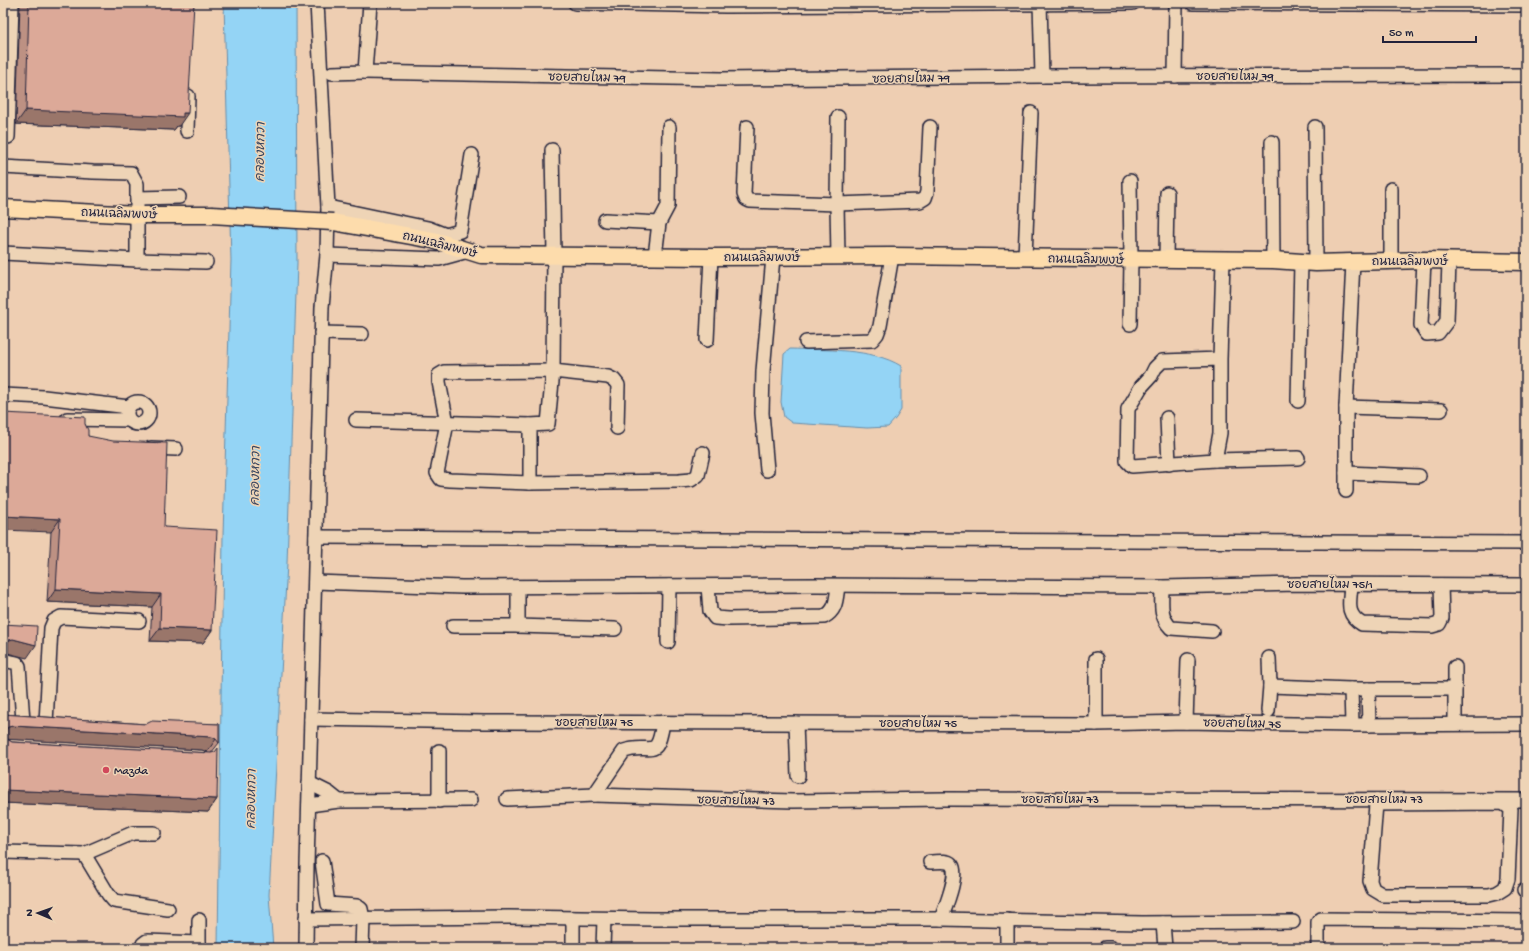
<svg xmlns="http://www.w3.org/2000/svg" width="1529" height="951" font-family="'Gochi Hand','Playpen Sans Thai',sans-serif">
	<rect width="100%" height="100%" fill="#eeceb2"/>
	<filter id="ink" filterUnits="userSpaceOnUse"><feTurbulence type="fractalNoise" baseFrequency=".025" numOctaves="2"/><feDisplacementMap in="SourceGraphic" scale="8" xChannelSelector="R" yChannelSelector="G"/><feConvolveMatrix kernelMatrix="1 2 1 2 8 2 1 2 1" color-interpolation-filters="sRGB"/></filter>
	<g filter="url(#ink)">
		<!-- water -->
		<g fill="#94d4f5" stroke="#668dab">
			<path d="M224 3H296L297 263 287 563 269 895 273 948H218L223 536 231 260Z"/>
			<path d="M790 349C824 350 872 348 901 366V410L896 418 888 427 867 428 792 423 784 417 781 402 784 354Z"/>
		</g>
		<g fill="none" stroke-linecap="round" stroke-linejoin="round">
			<!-- minor casing -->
			<g stroke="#22223b" stroke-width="16">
				<g id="minor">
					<path d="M370 3 365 72 721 79 1042 76 1526 75"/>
					<path d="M575 3 726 6 1133 3"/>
					<path d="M1040 3 1042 76"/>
					<path d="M1192 3 1526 5"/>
					<path d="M332 73 365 72"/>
					<path d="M1175 76 1176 3"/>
					<path d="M838 117 837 204 838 257"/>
					<path d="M747 127 744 194 746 199 750 201 837 204 920 201 925 198 927 192 930 127"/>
					<path d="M1315 127 1316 263"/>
					<path d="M187 131 188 96"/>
					<path d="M8 137 12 3"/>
					<path d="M1272 142 1273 260"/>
					<path d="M3 167 93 172 131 173 137 184V260"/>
					<path d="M1130 181 1131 259 1130 324"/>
					<path d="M137 198 179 197"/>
					<path d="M328 207 428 228 446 235 460 231 472 155"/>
					<path d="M605 220 659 223"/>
					<path d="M3 253 137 260 206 262"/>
					<path d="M327 255 439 259 468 251"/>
					<path d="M655 256 659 223 668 206 669 127"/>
					<path d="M1025 257 1031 113"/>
					<path d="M1166 259 1167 193"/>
					<path d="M1424 260 1421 325 1427 334 1438 333 1447 321 1449 261"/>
					<path d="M1391 261V189"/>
					<path d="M321 333 362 334"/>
					<path d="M707 340 711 257"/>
					<path d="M806 342 872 340 877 334 880 326 892 256"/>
					<path d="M1220 359 1162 361 1155 368 1151 376 1141 387 1128 409 1127 461 1132 466 1215 460 1220 433V359L1223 260"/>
					<path d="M3 395 44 397 129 407"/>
					<path d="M1298 401 1301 262"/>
					<circle cx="138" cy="413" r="11"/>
					<path d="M1346 407 1441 410"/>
					<path d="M1167 418 1169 464"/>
					<path d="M67 419 129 420"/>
					<path d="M356 420 530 425"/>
					<path d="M617 428 618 385 614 380 608 377 553 371 444 372 439 375V382L447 423 437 473 441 479 450 480 530 483 679 481 691 480 698 475 703 453"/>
					<path d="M151 448 176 449"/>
					<path d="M1215 460 1298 458"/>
					<path d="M767 470 762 413 763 371 773 257"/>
					<path d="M1346 473 1419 476"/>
					<path d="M530 483V425L548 424 553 371 554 255 552 150"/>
					<path d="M1346 491V407L1353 262"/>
					<path d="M316 537 1526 543"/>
					<path d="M315 582 462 587 815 585 1162 587 1297 584 1526 585"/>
					<path d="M1351 585C1350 602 1345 614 1362 624L1432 626 1439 624 1442 618 1441 585"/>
					<path d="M708 586 710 611 715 618 729 619 824 617C837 610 836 599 838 586"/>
					<path d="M1162 587C1162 603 1159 616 1171 628L1212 631"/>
					<path d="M453 626H518L615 629"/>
					<path d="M518 626V587"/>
					<path d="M668 642 669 586"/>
					<path d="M3 660 17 663 19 666 23 721"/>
					<path d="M1270 686 1351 689H1455"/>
					<path d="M1351 689 1352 725"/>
					<path d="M1368 689 1369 725"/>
					<path d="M1268 711 1270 686 1269 658"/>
					<path d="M311 719 484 722 1096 724 1186 722 1352 725 1526 724"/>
					<path d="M1186 722 1188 660"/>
					<path d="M46 723 51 628 54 621 61 617 139 621"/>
					<path d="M796 723 798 776"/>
					<path d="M1096 724V659"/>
					<path d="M1455 724V667"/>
					<path d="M309 783 329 793 339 801"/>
					<path d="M594 795 793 801 945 799 1526 800"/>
					<path d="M507 799 594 795 624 751C651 742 657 763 663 722"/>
					<path d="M439 801V751"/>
					<path d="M1503 803 1511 809 1508 879 1505 888 1497 893 1489 895H1383L1373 889 1370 881 1376 804Z"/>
					<path d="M309 805 339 801 471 800"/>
					<path d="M3 852 84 854 133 833H154"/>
					<path d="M84 854 108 894 114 901 168 909"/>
					<path d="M322 861 328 904 357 906 361 909 363 919 362 948"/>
					<path d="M930 862C936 862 947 860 951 864 960 872 945 908 941 919"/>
					<path d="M1524 890H1526"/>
					<path d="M306 919 509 917 652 919H941L1142 923 1293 922"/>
					<path d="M1163 923 1165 948"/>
					<path d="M142 948 143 944 147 941 199 943"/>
					<path d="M199 948V920"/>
					<path d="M306 948 307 865 322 307 327 255 328 207 317 3"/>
					<path d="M573 948V918"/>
					<path d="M603 948 604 919"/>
					<path d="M1007 948V920"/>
					<path d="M1105 948H1111"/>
					<path d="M1318 948V922L1321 919 1526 921"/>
				</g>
			</g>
			<!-- major casing -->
			<g stroke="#22223b" stroke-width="19">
				<g id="major">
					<path d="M3 208 137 215H211"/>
					<path d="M333 222 433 240 481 255 711 257 892 256 1273 260 1316 263 1424 260 1526 262"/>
				</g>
			</g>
			<!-- minor -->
			<use href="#minor" stroke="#eed4b6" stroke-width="13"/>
			<!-- major -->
			<use href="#major" stroke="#fddcac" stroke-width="16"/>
			<!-- major-bridge casing -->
			<g stroke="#22223b" stroke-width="19" stroke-linecap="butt">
				<path id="major-bridge" d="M211 215 333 222"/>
			</g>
			<!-- major-bridge -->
			<use href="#major-bridge" stroke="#fddcac" stroke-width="16"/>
		</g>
		<!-- wall -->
		<g fill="#bd9183" stroke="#22223b" fill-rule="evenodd">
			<path d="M20 3H194L179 126H177L174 130 16 124Z"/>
			<path d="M85 424 88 436 164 527 212 630 203 643 150 641 152 607 47 602 51 532Z"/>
			<path d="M3 714 146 724H219V743L211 753 217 799 208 812 3 803ZM7 739 202 750 207 752 208 753 12 742Z"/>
		</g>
		<!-- shaded-wall -->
		<g fill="#9a766a" stroke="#22223b">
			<path d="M26 110 183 113H188L179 126H177L174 130 16 124Z"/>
			<path d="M3 516 60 519 51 532 3 530Z"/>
			<path d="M56 589 161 594 152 607 47 602Z"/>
			<path d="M160 628 212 630 203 643 150 641Z"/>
			<path d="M13 639 36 645 27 658 3 652V644L9 640Z"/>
			<path d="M13 726 212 737 216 739 207 752 202 750 3 739V734L8 727Z"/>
			<path d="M3 790 217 799 208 812 3 803Z"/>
		</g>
		<!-- building -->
		<g fill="#dca998" stroke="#22223b">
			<path d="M29 3H194L188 113H183V117L26 110Z"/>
			<path d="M3 413 85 417V424L88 430V436L113 441 167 443 164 527 217 530 212 630 160 628 161 594 56 589 60 519 3 516Z"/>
			<path d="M3 624 37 626 36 645 13 639 9 640 5 644H3Z"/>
			<path d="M3 714 146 724 152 721 219 724V743L216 739 212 737 13 726 8 727 4 733 5 738 12 742 211 753 215 752 218 748 217 799 3 790Z"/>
		</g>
	</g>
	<!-- markers -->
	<circle fill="#d1495b" stroke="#eed4b6" stroke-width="1.5" cx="106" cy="770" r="4"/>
	<g text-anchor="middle" stroke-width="3" stroke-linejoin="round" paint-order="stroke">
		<!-- street labels -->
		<g font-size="12" fill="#22223b" stroke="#eed4b6">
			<text x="1235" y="80">ซอยสายไหม 79</text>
			<text transform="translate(587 77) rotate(1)" y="4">ซอยสายไหม 79</text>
			<text transform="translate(911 78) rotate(-1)" y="4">ซอยสายไหม 79</text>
			<text transform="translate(119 213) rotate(2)" y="4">ถนนเฉลิมพงษ์</text>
			<text transform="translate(440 244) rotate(14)" y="4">ถนนเฉลิมพงษ์</text>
			<text x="762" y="261">ถนนเฉลิมพงษ์</text>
			<text transform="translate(1086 259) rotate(1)" y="4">ถนนเฉลิมพงษ์</text>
			<text x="1410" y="265">ถนนเฉลิมพงษ์</text>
			<text x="1330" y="588">ซอยสายไหม 75/1</text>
			<text x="594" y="726">ซอยสายไหม 75</text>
			<text x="918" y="727">ซอยสายไหม 75</text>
			<text transform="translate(1242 723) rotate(1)" y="4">ซอยสายไหม 75</text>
			<text x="1060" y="803">ซอยสายไหม 73</text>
			<text x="1384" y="803">ซอยสายไหม 73</text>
			<text transform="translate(736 800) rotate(1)" y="4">ซอยสายไหม 73</text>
		</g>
		<!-- poi labels -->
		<g font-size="12" fill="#22223b" stroke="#eed4b6" text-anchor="start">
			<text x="114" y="774">Mazda</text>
		</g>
		<!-- water labels -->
		<g font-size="13" font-style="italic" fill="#394660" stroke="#eed4b6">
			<text transform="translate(259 152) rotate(-89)" y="5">คลองหกวา</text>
			<text transform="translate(254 476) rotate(-89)" y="5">คลองหกวา</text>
			<text transform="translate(250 799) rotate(-89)" y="5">คลองหกวา</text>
		</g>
	</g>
	<!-- margin -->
	<rect width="1529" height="951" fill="none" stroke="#eed4b6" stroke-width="16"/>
	<rect x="8" y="8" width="1513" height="935" fill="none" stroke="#22223b" stroke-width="1.5" filter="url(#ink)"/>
	<!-- north arrow -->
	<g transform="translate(38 913) rotate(272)" stroke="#eed4b6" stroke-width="3" paint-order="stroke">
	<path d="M0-3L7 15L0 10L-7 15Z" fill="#22223b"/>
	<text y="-6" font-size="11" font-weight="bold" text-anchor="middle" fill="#22223b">N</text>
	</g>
	<!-- scale -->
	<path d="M1383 36v6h93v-6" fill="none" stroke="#22223b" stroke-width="2"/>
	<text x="1389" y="36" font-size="12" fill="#22223b" stroke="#eed4b6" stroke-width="3" paint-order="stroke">50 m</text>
</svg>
